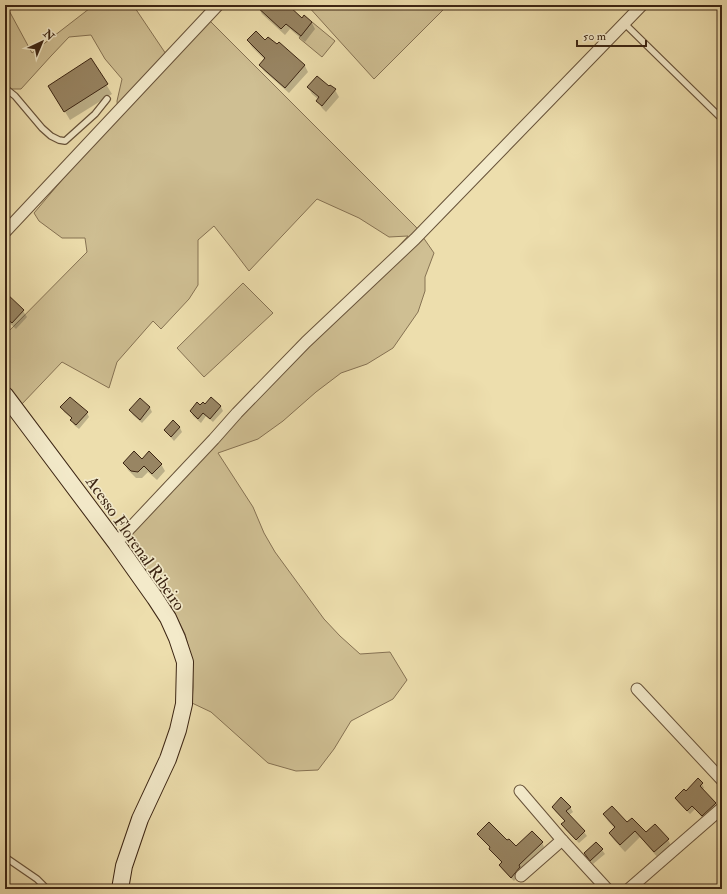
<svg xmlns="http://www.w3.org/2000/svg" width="727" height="894" font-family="'IM FELL Double Pica',serif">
	<rect width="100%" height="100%" fill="#eddead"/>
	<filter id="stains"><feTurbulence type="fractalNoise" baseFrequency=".005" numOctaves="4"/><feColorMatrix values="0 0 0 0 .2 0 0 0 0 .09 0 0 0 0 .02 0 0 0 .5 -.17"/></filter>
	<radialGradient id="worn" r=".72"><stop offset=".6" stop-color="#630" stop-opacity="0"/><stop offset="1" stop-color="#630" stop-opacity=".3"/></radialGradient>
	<!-- green -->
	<g fill="#cfbf93" stroke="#867253">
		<path d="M5 5H6L32 53 94 5H133L170 60 209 20 416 227 434 253 425 277V291L418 312 393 348 367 364 341 373 316 392 283 421 258 439 218 453 253 507 264 533 275 552 324 619 340 636 360 654 390 652 407 680 393 699 351 721 334 749 318 770 296 771 268 763 211 712 192 703 193 687 192 660 185 634 172 608 160 591 117 539 307 347 408 236 389 237 359 218 317 199 249 271 233 250 214 226 198 240V285L189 299 161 329 153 321 117 362 109 388 62 362 21 405 5 385V335L87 252 85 238H62L39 221 34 213 118 114 117 101 122 79 105 59 91 35 69 37 51 56 21 89H8L5 83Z"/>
		<path d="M307 5H448L374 79Z"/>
		<path d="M312 22 335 41 322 57 299 38Z"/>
		<path d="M243 283 273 313 204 377 177 348Z"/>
	</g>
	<!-- shadow -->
	<g fill="#0003">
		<path d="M260 5H286L302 19 304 17 312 23 315 29 305 42 290 29 285 35 262 14 258 7Z"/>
		<path d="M248 41H266L277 45 279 43 305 66 308 72 289 93 264 71 260 65 265 60 252 47Z"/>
		<path d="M91 60 112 94 70 120 55 95Z"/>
		<path d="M308 87 329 88 335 90 339 97 326 112 322 108 318 101 319 100 312 94Z"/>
		<path d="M5 294 23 311 27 317 16 329 5 319Z"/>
		<path d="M211 398 221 407 223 411 213 422 206 416 201 423 193 416 191 411 200 406 205 405Z"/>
		<path d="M140 399 150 408 152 412 142 423 133 415 130 410Z"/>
		<path d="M62 407 87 413 89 417 79 429 74 425 72 420 73 419 64 412Z"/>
		<path d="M173 422 180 428 182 432 174 441 168 434 165 430Z"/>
		<path d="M142 460 161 464 165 471 157 480 148 472 142 478H136L128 470 124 463Z"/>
		<path d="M702 784 704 788 702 790 715 804 717 808 704 820 695 809 690 814 678 802 676 798Z"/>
		<path d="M553 807H570L573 812 569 815 584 832 587 836 579 843 565 829 563 824 566 822 555 811Z"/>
		<path d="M604 815 646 833 668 840 672 847 659 859 640 837 625 852 614 840 610 834 615 829 608 821Z"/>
		<path d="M478 834 507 842 516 847 542 842 544 847 521 870 522 872 514 881 502 869 500 865 502 863 493 853 490 849 491 848 481 838Z"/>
		<path d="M602 850 605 854 593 864 585 853Z"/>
		<path d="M578 884 582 889H572Z"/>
	</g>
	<!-- building -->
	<g fill="#988563" stroke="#3c2513">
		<path d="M255 5H288L302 18 304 15 312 22 301 36 286 24 281 29Z"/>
		<path d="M256 31 265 40 268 37 277 44 279 42 305 65 285 88 259 65 265 58 247 40Z"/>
		<path d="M91 58 108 84 64 112 48 86Z"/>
		<path d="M317 76 329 86 330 85 336 89 322 106 316 101 319 97 307 87Z"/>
		<path d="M5 292 24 310 12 323 5 317Z"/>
		<path d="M70 397 88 412 76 425 70 420 72 418 60 407Z"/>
		<path d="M211 397 221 406 210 419 203 413 198 419 190 411 197 402 200 405 203 402 205 404Z"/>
		<path d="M140 398 150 407 140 420 129 410Z"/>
		<path d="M173 420 180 427 171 437 164 430Z"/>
		<path d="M134 451 142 459 149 451 162 464 152 474 144 466 138 472 131 471 123 463Z"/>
		<path d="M698 778 703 783 700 786 716 803 702 816 692 806 687 811 675 798 684 789 686 791Z"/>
		<path d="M561 797 571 807 566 811 585 831 576 840 561 824 565 821 552 807Z"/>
		<path d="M612 806 627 822 632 818 646 832 655 824 669 839 654 852 635 831 620 845 609 833 615 827 603 814Z"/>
		<path d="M489 822 507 840 509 839 516 846 532 831 543 842 519 865 520 867 511 878 499 865 502 862 489 849 490 847 477 834Z"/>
		<path d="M596 842 603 849 590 861 584 853Z"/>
	</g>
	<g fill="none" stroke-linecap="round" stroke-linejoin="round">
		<!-- lane casing -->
		<g stroke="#68533a" stroke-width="8">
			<g id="lane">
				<path d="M624 23 722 119"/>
				<path d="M5 88 15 96 42 128 51 136 59 140 65 141 95 114 107 99"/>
				<path d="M5 857 37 879 47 889"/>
			</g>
		</g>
		<!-- street casing -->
		<g stroke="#68533a" stroke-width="13">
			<g id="street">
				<path d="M5 232 218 5"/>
				<path d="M116 543 214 439 237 413 306 342 415 239 642 5"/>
				<path d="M637 689 722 780"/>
				<path d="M520 791 562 840 607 889"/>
				<path d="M521 876 562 840"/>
				<path d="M629 889 722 808"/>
			</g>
		</g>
		<!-- secondary casing -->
		<g stroke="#3c2513" stroke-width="18">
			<path id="secondary" d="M5 395 116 543 155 598 168 618 177 638 185 662 184 704 178 730 168 759 140 819 124 866 120 889"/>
		</g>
		<!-- lane -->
		<use href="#lane" stroke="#f3eaca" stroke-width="5.5"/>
		<!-- street -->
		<use href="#street" stroke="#f3eaca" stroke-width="11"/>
		<!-- secondary -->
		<use href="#secondary" stroke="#f3eaca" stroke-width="16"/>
	</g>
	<g text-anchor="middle" stroke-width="3.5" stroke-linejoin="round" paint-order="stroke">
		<!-- street labels -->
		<g font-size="17" fill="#3c2513" stroke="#f3eaca">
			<text transform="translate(136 543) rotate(55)" y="6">Acesso Florenal Ribeiro</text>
		</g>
	</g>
	<!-- margin -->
	<rect width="727" height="894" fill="none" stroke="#eddead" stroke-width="20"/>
	<rect x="6" y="6" width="715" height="882" fill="none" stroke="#3c2513" stroke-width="2"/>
	<rect x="10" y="10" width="707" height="874" fill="none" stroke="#3c2513"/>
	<!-- north arrow -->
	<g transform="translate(42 42) rotate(44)" stroke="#f3eaca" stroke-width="3" paint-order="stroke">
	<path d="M0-3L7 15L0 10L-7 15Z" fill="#3c2513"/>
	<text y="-6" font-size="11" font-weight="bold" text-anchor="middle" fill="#3c2513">N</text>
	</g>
	<!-- scale -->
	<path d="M577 40v6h69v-6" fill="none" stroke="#3c2513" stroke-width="2"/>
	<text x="583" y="40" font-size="12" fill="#3c2513" stroke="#f3eaca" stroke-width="3" paint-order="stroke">50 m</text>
	<rect width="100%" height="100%" filter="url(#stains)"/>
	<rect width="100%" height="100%" fill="url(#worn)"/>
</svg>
